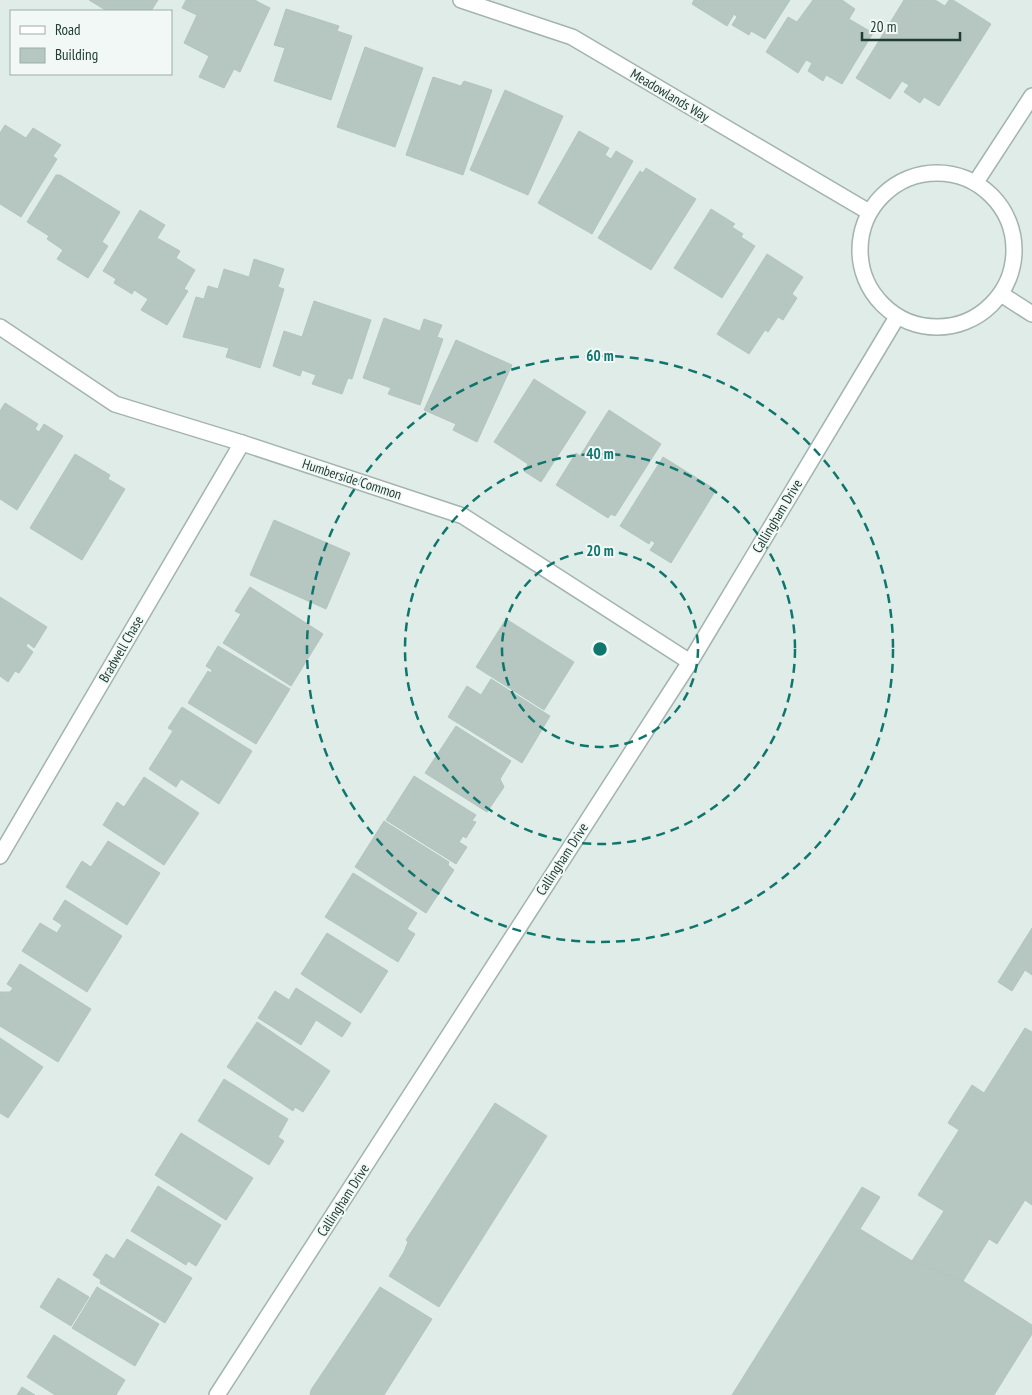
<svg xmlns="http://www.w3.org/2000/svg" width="1032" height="1395" font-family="'PT Sans Narrow',sans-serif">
	<rect width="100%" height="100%" fill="#e0ece7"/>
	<!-- building -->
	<g fill="#b5c7c0" stroke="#b2c6be">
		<path d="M89 0H158L151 11H107Z"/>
		<path d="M186 0H256V1L270 8 240 72 234 69 224 88 199 77 209 56 184 43 197 15 182 8Z"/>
		<path d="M694 0H790L765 39 751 31 749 35 732 25 737 17 734 14 727 26 692 4Z"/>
		<path d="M813 0H842L855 9 849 19 873 33 842 84 826 75 823 81 808 71 812 63 806 60 798 73 766 52 788 17 797 22Z"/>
		<path d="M904 0H935L945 6 949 0H953L991 24 939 106 924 97 920 103 904 92 909 85 902 81 890 99 856 78Z"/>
		<path d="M286 9 339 26 337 31 352 36 331 100 274 81 285 48 274 45Z"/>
		<path d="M365 47 423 68 395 147 337 127Z"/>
		<path d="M433 77 461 86 464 81 492 90 463 175 406 155Z"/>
		<path d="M505 90 563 116 528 195 470 170Z"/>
		<path d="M5 125 26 138 33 128 61 145 53 156 57 159 21 217 0 204V133Z"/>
		<path d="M579 131 609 148 605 155 611 159 616 151 633 161 592 234 538 203Z"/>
		<path d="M646 168 696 199 651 270 598 238 640 171 643 173Z"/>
		<path d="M56 175H60L120 212 102 242 108 246 88 278 57 259 63 250 47 239 49 236 27 222Z"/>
		<path d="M711 209 735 224 732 227 743 234 741 237 755 246 722 298 674 268Z"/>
		<path d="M140 210 165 225 157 238 180 251 176 258 195 270 184 289 188 291 167 325 141 310 148 299 134 290 132 294 114 283 116 279 103 271Z"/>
		<path d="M767 254 803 277 792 294 797 298 783 320 778 317 768 332 765 330 749 354 717 334Z"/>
		<path d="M254 259 284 269 278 287 284 289 260 368 226 357 229 348 183 337 196 297 204 299 208 286 218 289 224 269 249 277Z"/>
		<path d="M314 301 371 320 352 379 348 378 342 394 312 384 316 375 302 370 300 376 273 366 284 331 302 337Z"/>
		<path d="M384 318 420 331 424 319 442 325 437 337 443 339 420 405 388 394 391 388 363 378Z"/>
		<path d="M456 340 512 365 477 442 453 430 456 424 424 410Z"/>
		<path d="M534 379 586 412 541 482 524 471 528 464 494 442Z"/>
		<path d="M5 403 38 424 35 429 39 432 44 424 63 436 17 510 0 499V411Z"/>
		<path d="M609 410 661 444 615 516 611 514 608 518 556 485 576 453 580 456Z"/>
		<path d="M75 454 110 475 108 479 125 489 82 560 30 528Z"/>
		<path d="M663 457 716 490 671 563 650 550 655 543 651 540 649 544 620 526Z"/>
		<path d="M274 520 350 553 326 609 250 575Z"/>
		<path d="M250 587 323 634 291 686 223 643 241 614 235 611Z"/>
		<path d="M0 597 47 627 34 648 28 643 26 646 33 652 19 673 15 671 8 682 0 676Z"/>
		<path d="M506 619 574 662 544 710 476 667Z"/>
		<path d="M218 646 290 689 256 744 188 703 208 671 211 673 212 670 206 666Z"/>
		<path d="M491 679 550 716 522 763 448 717 467 686 481 695Z"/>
		<path d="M182 707 252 751 219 804 181 779 176 787 149 769 173 731 168 728Z"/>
		<path d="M456 726 511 761 500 779 504 787 487 812 425 773Z"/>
		<path d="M414 776 476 815 472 821 476 822 466 838 463 836 459 842 467 847 456 864 386 820Z"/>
		<path d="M144 777 199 813 164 865 103 825 117 802 124 807Z"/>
		<path d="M384 821 449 862 448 865 454 870 426 913 355 867Z"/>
		<path d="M108 841 160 873 127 925 66 887 82 861 91 867Z"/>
		<path d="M353 873 417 913 407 929 415 934 398 962 325 917Z"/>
		<path d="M65 900 122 936 87 992 22 951 40 923 57 933 62 925 53 919Z"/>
		<path d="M1032 928V975L1025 970 1012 991 998 982Z"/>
		<path d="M327 933 388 971 361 1013 301 974Z"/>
		<path d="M20 964 91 1009 58 1062 0 1026V992H10L13 988 7 984Z"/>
		<path d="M296 988 351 1023 342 1037 316 1020 301 1045 258 1018 275 991 289 1000Z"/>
		<path d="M257 1022 330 1071 303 1112 295 1107 293 1111 227 1067Z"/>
		<path d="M1025 1028 1032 1032V1205L1025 1200 997 1244 989 1239 963 1281 912 1261 944 1211 918 1195 959 1130 948 1123 972 1085 984 1093Z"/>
		<path d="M0 1038 43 1067 8 1118 0 1113Z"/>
		<path d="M224 1079 288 1119 278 1137 284 1141 269 1165 198 1121Z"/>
		<path d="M495 1103 547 1136 439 1307 389 1276 404 1252 408 1242 406 1240Z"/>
		<path d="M181 1133 253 1178 226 1220 155 1175Z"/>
		<path d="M158 1186 221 1225 196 1266 188 1261 186 1265 131 1231Z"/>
		<path d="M862 1187 880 1197 860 1229 912 1261 963 1281 1032 1325V1334L994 1395H732Z"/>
		<path d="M127 1239 192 1278 165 1323 100 1283 101 1280 93 1275 106 1254 114 1259Z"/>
		<path d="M58 1278 89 1297 71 1326 40 1307Z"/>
		<path d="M97 1287 159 1324 135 1366 72 1328Z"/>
		<path d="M380 1287 432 1319 384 1395H310L311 1390Z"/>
		<path d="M54 1335 125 1380 116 1395H55L27 1377Z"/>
		<path d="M22 1387 35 1395H17Z"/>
	</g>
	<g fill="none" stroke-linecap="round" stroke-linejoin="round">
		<!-- minor casing -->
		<g stroke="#a3b4ae" stroke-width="18">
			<g id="minor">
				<path d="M976 182 1032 96"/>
				<path d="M0 327 115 404 242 443 463 516 690 662"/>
				<path d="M0 856 242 443"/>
			</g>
		</g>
		<!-- tertiary casing -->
		<g stroke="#a3b4ae" stroke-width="18">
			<g id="tertiary">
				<path d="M461 0 572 37 869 212"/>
				<circle cx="937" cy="250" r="77"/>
				<path d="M1001 294 1032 314"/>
				<path d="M217 1395 690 662 897 317"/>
			</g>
		</g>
		<!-- minor -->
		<use href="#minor" stroke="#fff" stroke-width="15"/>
		<!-- tertiary -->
		<use href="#tertiary" stroke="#fff" stroke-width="15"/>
	</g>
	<!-- distance rings -->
	<g fill="none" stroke="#0f766e" stroke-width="2.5" stroke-dasharray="9 6">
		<circle cx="600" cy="649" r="98"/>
		<circle cx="600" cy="649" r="195"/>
		<circle cx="600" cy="649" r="293"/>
	</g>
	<g text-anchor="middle" stroke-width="4" stroke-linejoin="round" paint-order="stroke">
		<!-- street labels -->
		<g font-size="14" fill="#203d35" stroke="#f1f8f5">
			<text transform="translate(670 95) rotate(31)" y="5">Meadowlands Way</text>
			<text transform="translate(352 479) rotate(18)" y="5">Humberside Common</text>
			<text transform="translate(777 516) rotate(-59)" y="5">Callingham Drive</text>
			<text transform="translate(121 649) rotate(-60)" y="5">Bradwell Chase</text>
			<text transform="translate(562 859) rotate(-57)" y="5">Callingham Drive</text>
			<text transform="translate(343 1200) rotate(-57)" y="5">Callingham Drive</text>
		</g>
	</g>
	<circle cx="600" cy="649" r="8" fill="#0f766e" stroke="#f1f8f5" stroke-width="2.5"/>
	<g font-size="15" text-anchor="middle" font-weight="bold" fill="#0f766e" stroke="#f1f8f5" stroke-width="4" stroke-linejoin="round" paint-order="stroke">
		<text x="600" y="361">60 m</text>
		<text x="600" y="459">40 m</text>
		<text x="600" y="556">20 m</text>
	</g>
	<!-- legend -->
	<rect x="10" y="10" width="162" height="65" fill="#f1f8f5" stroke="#9dada8"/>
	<rect x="20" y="26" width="25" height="8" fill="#ffffff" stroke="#9dada8"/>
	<text x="55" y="35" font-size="15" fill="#203d35">Road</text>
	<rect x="20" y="48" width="25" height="15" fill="#b5c7c0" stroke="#9dada8"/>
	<text x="55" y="60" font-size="15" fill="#203d35">Building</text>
	<!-- scale -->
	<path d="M862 32v8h98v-8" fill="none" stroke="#203d35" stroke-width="2.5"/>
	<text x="870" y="32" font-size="15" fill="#203d35" stroke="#f1f8f5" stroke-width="4" paint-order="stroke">20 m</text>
</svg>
